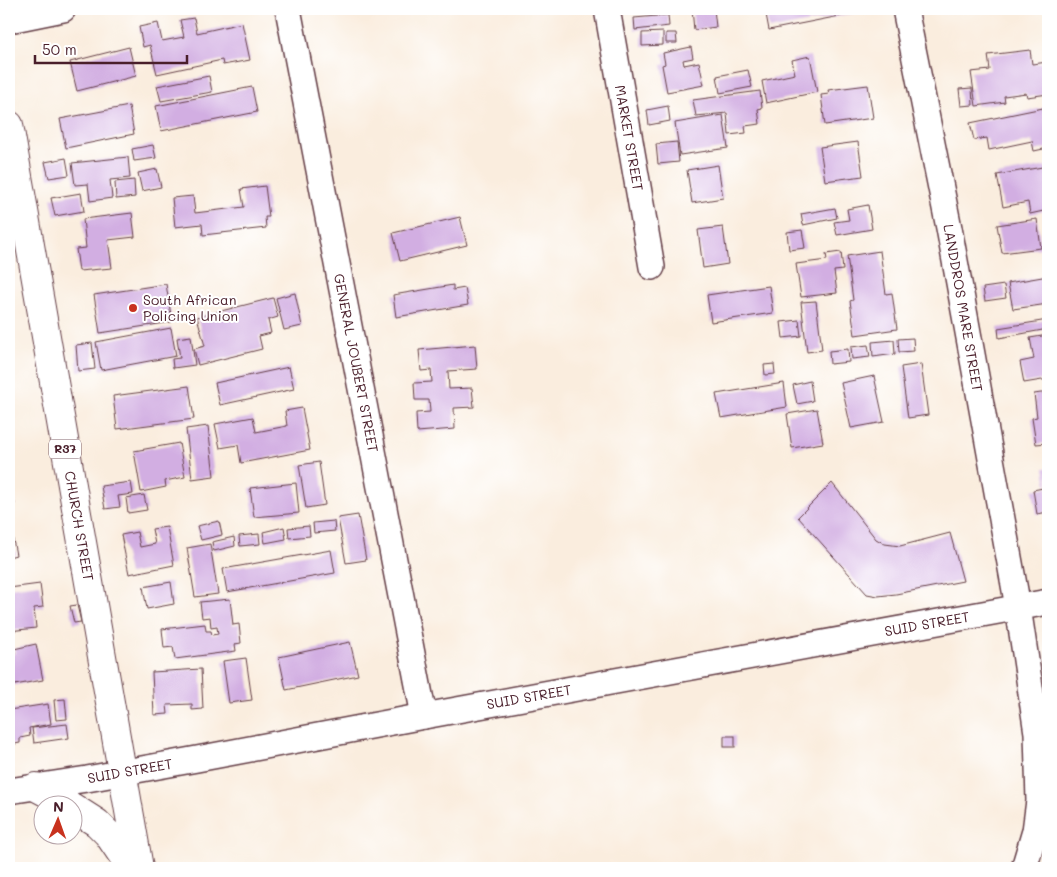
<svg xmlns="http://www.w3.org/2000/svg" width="1057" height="877" font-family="Mali,sans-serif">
	<rect width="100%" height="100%" fill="#fff"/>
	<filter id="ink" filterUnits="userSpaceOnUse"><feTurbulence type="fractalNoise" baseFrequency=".02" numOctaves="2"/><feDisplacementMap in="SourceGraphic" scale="10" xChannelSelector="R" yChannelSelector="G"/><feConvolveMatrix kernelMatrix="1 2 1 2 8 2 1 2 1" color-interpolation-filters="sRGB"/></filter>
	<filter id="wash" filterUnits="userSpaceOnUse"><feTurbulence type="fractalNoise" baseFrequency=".0096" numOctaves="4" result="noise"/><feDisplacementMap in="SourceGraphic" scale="20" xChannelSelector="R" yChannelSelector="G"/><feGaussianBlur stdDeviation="1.12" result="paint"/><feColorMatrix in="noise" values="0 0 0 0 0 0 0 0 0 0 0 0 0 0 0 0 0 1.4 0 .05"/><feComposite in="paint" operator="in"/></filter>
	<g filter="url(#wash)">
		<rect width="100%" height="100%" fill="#faedde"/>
		<g id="blocks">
			<!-- building -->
			<g fill="#d2aee2">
				<path d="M650 9H669V10L651 12Z"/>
				<path d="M692 9H714L716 27 694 30Z"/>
				<path d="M765 9H854L855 13 769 30Z"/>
				<path d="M668 15 669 26 635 30 634 18Z"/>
				<path d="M194 18 197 33 242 23 250 60 223 65 222 60 157 74 150 45 143 47 139 27 158 23 162 41 184 37 180 20Z"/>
				<path d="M663 32V45L642 46V33Z"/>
				<path d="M666 33H676L677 43H666Z"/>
				<path d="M129 47 136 76 77 91 70 62Z"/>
				<path d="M691 47 693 58 683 60 684 65 699 62 704 85 667 92 662 65 665 64 663 53Z"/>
				<path d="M1030 50 1032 64 1048 62V94L1027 97 1026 93 1004 96 1005 102 976 106 971 72 990 70 988 55Z"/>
				<path d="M810 56 817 92 766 103 762 81 795 74 792 60Z"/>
				<path d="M748 70 752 87 720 93 717 76Z"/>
				<path d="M209 76 212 92 161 101 157 86Z"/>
				<path d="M868 85 873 118 825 125 821 95 829 94 828 90Z"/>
				<path d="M252 87 257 112 161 131 156 106Z"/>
				<path d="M972 88 973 105 961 106 959 89Z"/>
				<path d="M760 91 762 108 758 109 760 124 745 126 746 133 729 135 727 113 696 116 693 100Z"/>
				<path d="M129 106 134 134 66 148 60 119Z"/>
				<path d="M668 106 670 121 649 125 647 110Z"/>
				<path d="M1043 108 1048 135V148L1034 151 1032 141 989 150 987 138 974 140 970 123Z"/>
				<path d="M723 115 728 148 680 155 675 123Z"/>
				<path d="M677 142 679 162 658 164 656 144Z"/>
				<path d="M858 142 863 176 825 181 820 147Z"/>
				<path d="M153 145 156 158 134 161 132 149Z"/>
				<path d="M128 157 130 178 110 180 112 198 90 201 88 184 75 185 72 163Z"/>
				<path d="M66 158 69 175 49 178 45 162Z"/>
				<path d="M718 165 723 198 692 203 687 170Z"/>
				<path d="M1048 166V210L1030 214 1028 202 1003 207 997 175Z"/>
				<path d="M157 169 161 187 142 191 138 173Z"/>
				<path d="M134 180 135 197 116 199 115 182Z"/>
				<path d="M265 186 269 217H265L266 228 203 235 202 224 175 227 172 198 193 196 195 213 244 207 241 189Z"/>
				<path d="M81 193 84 211 55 216 51 198Z"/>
				<path d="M868 205 872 229 837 235 834 222 849 220 847 209Z"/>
				<path d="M835 208 837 218 803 225 801 214Z"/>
				<path d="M132 213 135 237 108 240 112 268 79 271 76 249 86 248 83 219Z"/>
				<path d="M460 217 467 245 400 261 393 233Z"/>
				<path d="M1037 219 1041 248 1002 253 997 225Z"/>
				<path d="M723 227 728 264 703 268 698 230Z"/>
				<path d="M802 230 805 248 789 250 787 232Z"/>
				<path d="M880 251 886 294 892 293 897 329 855 335 850 301 853 300 847 256Z"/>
				<path d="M841 252 843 270 834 271 837 293 801 297 796 264 827 260 826 254Z"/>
				<path d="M1048 252V263L1046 264 1043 253Z"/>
				<path d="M1048 276V304L1013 309 1008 283Z"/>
				<path d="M166 284 172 322 100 333 94 295Z"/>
				<path d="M453 285V290L465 288 468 305 396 317 393 295Z"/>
				<path d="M1004 285 1006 298 985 301 983 288Z"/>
				<path d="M769 286 773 313 711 322 707 295Z"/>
				<path d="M295 293 302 326 284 330 276 298Z"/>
				<path d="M273 298 278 317 268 320 271 333 259 336 262 349 198 365 194 349 205 346 197 317Z"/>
				<path d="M816 301 822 350 807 352 801 302Z"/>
				<path d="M799 320 801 336 783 338 781 322Z"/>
				<path d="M1048 320V329L999 338 998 328Z"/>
				<path d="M171 328 176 356 101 370 96 342Z"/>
				<path d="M1048 335V379L1024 383 1020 362 1034 359 1030 338Z"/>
				<path d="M191 336 195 365 173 368 172 359 180 358 177 338Z"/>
				<path d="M913 338 914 351 899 352 898 339Z"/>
				<path d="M894 340 895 354 873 357 872 342Z"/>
				<path d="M92 343 95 369 78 371 76 345Z"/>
				<path d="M475 345 477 369 448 371 449 389 472 388 474 407 454 408 455 429 417 432 416 413 430 412 429 400H415L414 383 432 382 431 370 421 371 419 350Z"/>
				<path d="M868 345 870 357 852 359 851 347Z"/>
				<path d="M848 349 849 362 830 364 829 351Z"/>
				<path d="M774 364 775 374 765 375 764 365Z"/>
				<path d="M921 364 928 415 908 418 901 367Z"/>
				<path d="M289 367 294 389 220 405 215 383Z"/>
				<path d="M874 376 884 422 851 428 841 383Z"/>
				<path d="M810 381 813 401 797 404 793 385Z"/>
				<path d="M784 383 787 407 721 418 716 394Z"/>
				<path d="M189 386 194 419 117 429 113 396Z"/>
				<path d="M1048 392V443L1036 444 1032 418 1037 417 1034 394Z"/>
				<path d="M302 408 310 450 241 463 238 445 220 448 215 424 253 417 256 432 287 426 285 411Z"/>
				<path d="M817 409 823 443 792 448 787 414Z"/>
				<path d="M208 426 214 476 192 479 186 429Z"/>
				<path d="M179 443 185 477 165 481 166 487 141 492 134 451Z"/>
				<path d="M319 462 325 505 306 508 299 465Z"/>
				<path d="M1044 468H1048V486H1047Z"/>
				<path d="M9 482 15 504 9 505Z"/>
				<path d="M131 482 133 494 118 496 120 507 105 509 101 486Z"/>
				<path d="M296 483 299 513 254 517 250 488Z"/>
				<path d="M832 483 876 539 885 544 900 546 950 533 963 581 896 594 878 596 867 594 798 517Z"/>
				<path d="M1048 487V512L1037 514 1033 490Z"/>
				<path d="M144 495 147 510 128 513 126 498Z"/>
				<path d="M358 515 366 560 346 563 338 518Z"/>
				<path d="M219 521 222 535 201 540 197 526Z"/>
				<path d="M334 521 335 531 314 533 313 523Z"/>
				<path d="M9 524H10L16 555 9 557Z"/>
				<path d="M309 526 310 536 289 538 288 528Z"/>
				<path d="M167 527 174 565 129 574 121 535 137 532 140 547 155 544 152 529Z"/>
				<path d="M284 527 286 539 265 543 263 532Z"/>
				<path d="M259 534 260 544 240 546 239 536Z"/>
				<path d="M234 537 235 546 214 551 212 542Z"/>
				<path d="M210 544 218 594 195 597 187 548Z"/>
				<path d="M331 550 335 573 227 592 223 569Z"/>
				<path d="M171 582 174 604 147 609 143 587Z"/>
				<path d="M40 584 43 607 34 608 36 628 9 631V588Z"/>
				<path d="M230 599 233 625 239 624 241 643 235 644 236 651 175 659 173 647 164 648 162 629 205 624 206 631H211L212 635 218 634 217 627 211 628 210 617 202 618 200 602Z"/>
				<path d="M77 605 81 622 74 623 70 606Z"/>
				<path d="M350 642 358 675 286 690 279 657Z"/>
				<path d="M36 644 43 680 9 686V655L15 653 14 649Z"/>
				<path d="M246 658 252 700 229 703 223 661Z"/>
				<path d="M201 669 203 709 192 710V704L167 705 168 714 154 715 152 672Z"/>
				<path d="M65 699 67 719 56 720 54 700Z"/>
				<path d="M48 704 51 724 29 728 30 736 20 738V743L9 745V710Z"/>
				<path d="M67 724 69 738 34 743 32 728Z"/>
				<rect x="724" y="736" width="11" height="11"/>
			</g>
		</g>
	</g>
	<g filter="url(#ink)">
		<use href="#blocks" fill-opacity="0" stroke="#643e46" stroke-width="1"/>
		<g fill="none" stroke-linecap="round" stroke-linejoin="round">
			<!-- minor casing -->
			<g stroke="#643e46" stroke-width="28">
				<g id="minor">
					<path d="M288 9 424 716"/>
					<path d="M607 9 652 267"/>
					<path d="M905 9 949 228 1018 607 1037 733 1039 801 1035 831 1024 868"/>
					<path d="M9 20 63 9"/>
					<path d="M9 791 87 779 197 759 424 716 1048 602"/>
				</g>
			</g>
			<!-- major casing -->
			<g stroke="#643e46" stroke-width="30">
				<g id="major">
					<path d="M9 125 139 868"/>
					<path d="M36 787 68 804"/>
					<path d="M72 807 97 823 108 834 131 868"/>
				</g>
			</g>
			<!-- minor -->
			<use href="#minor" stroke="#fff" stroke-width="25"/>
			<!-- major -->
			<use href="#major" stroke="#fff" stroke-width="28"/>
		</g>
	</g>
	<!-- markers -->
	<circle fill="#c8321e" stroke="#fff" stroke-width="2" cx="133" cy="308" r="5"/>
	<g text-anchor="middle" stroke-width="4" stroke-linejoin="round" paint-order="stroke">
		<!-- shield labels -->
		<rect fill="#fff" stroke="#80626b" stroke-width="1" x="49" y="439.5" width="32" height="19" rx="4"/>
		<g font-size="12" font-weight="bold" fill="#4a1f2b">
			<text x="65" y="453">R37</text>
		</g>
		<!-- street labels -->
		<g font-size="14" fill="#4a1f2b" stroke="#fff">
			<text transform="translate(629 138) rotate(80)" y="5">MARKET STREET</text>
			<text transform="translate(963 308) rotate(80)" y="5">LANDDROS MARE STREET</text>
			<text transform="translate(356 363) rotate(79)" y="5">GENERAL JOUBERT STREET</text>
			<text transform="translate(79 526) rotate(80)" y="5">CHURCH STREET</text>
			<text transform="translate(927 624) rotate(-10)" y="5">SUID STREET</text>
			<text transform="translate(529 697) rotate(-10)" y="5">SUID STREET</text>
			<text transform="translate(130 771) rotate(-10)" y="5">SUID STREET</text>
		</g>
		<!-- poi labels -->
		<g font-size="14" fill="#4a1f2b" stroke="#fff" text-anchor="start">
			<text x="143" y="305">South African<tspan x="143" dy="16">Policing Union</tspan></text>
		</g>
	</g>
	<!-- margin -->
	<rect width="1057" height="877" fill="none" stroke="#fff" stroke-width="30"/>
	<!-- north arrow -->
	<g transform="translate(58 820) rotate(2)"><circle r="24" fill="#ffffff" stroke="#b7a5aa"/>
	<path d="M0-4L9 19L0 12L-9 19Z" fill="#c8321e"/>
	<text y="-8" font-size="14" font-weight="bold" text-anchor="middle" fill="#4a1f2b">N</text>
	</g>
	<!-- scale -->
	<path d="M35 55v8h152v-8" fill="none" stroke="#4a1f2b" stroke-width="2.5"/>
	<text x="42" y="55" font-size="15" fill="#4a1f2b" stroke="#ffffff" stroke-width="4" paint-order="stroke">50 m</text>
</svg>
